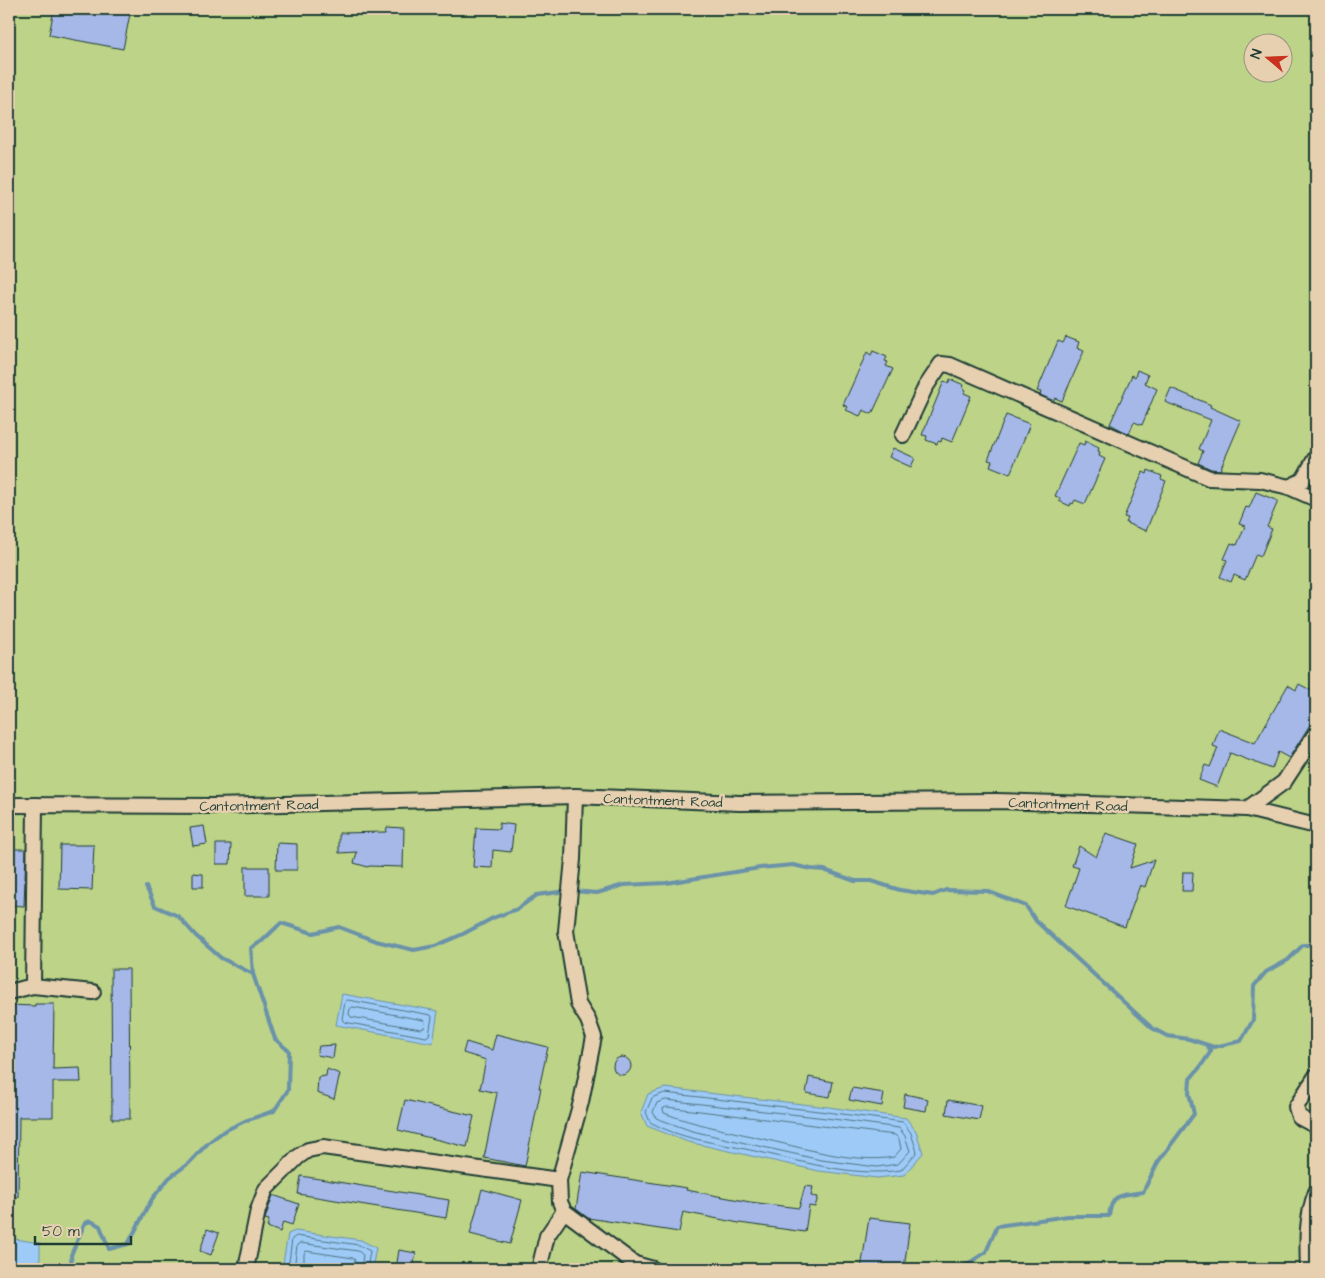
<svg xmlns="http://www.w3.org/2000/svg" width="1325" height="1278" font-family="'Architects Daughter',sans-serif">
	<rect width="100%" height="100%" fill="#d3c9c0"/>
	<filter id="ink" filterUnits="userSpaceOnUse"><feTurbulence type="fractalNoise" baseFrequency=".02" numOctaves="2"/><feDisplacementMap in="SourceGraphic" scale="10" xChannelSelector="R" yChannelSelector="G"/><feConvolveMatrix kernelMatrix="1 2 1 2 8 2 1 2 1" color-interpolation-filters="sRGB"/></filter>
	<g filter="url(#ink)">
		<!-- green -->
		<path fill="#bdd388" stroke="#6e885e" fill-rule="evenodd" d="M9 9H1316V1269H9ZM1252 42H1282V72H1252Z"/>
		<!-- water -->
		<g fill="#9dcaf7" stroke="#6b92a9">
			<path d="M342 994 438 1011 433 1043 336 1025Z"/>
			<path d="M665 1088 828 1107 906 1118 916 1131 923 1153 904 1175 877 1178 819 1171 688 1142 647 1126 641 1112 648 1094Z"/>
			<path d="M295 1231 361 1240 376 1248 372 1269H285L283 1263 288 1234Z"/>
			<path d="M9 1238 40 1243V1265L38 1269H9Z"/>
		</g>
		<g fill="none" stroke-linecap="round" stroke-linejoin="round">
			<!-- shore -->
			<g stroke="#517582" stroke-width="1">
				<path d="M348 1000 431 1015 432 1017 429 1035 426 1037 344 1022 342 1019 345 1002Z"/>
				<path d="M353 1007 423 1020 425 1022 424 1028 421 1029 351 1017 349 1014 350 1009Z"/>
				<path d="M665 1093 827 1112 903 1122 911 1133 917 1152 901 1170C851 1178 799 1160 750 1150 717 1143 680 1139 650 1122L646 1112 652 1098Z"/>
				<path d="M666 1100 826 1118 899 1128 905 1136 910 1151 898 1164 877 1167 821 1160 692 1131 656 1118 653 1112 657 1103Z"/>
				<path d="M667 1107 895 1135 899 1139 901 1149 894 1157C853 1164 800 1147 759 1138 727 1130 695 1125 664 1113L663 1109Z"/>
				<path d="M290 1269 289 1262 292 1239 296 1236 359 1245 370 1251 367 1269"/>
				<path d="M296 1269 295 1262 297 1245 300 1243 358 1251 363 1255 361 1269"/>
				<path d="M304 1269V1254L306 1251 353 1258 355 1260 353 1269"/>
			</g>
			<!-- stream -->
			<g stroke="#6b92a9" stroke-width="4">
				<path d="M573 891 597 893 624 885 666 883 760 868 793 865 811 869 824 870 855 881H871L900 890 933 895 946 890 987 891 1026 906 1036 921 1152 1028 1167 1036 1189 1039 1214 1047 1241 1041 1253 1020 1254 986 1266 972 1288 960 1303 945H1316"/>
				<path d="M253 974 251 948 262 941 281 923 313 933 339 927 376 941 414 950 435 946 463 934 493 918 517 909 537 895 566 891"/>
				<path d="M72 1269 71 1255 85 1223 91 1221 100 1226 109 1249 128 1244 152 1199 169 1178 189 1163 208 1143 224 1131 245 1121 274 1111 288 1090 289 1051 275 1039 253 974 221 958 196 936 178 916 155 906 146 887"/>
				<path d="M960 1269 986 1252 997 1226 1068 1216H1109C1112 1191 1122 1196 1143 1192L1158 1162 1194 1114 1189 1093 1190 1079 1201 1066 1211 1051 1207 1046"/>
			</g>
		</g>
		<!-- building -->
		<g fill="#a5b8e7" stroke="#1f3d34">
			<path d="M54 9H131L123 49 49 35Z"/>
			<path d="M1066 337 1079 342 1077 348 1084 351 1062 401 1055 398 1053 401 1040 395 1041 392 1037 391 1058 341 1063 343Z"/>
			<path d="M873 351 887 357 885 361 888 362 886 366 893 369 872 414 863 410 860 416 846 410 848 407 843 405 867 352 871 355Z"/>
			<path d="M1137 370 1148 375 1145 383 1157 389 1142 425 1134 422 1129 434 1110 424 1132 375 1135 377Z"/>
			<path d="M950 379 964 385 963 388 966 390 964 393 971 396 952 442 942 438 941 442 938 441 937 444 926 440 927 436 922 435 944 381 949 383Z"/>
			<path d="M1171 388 1211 405 1210 407 1241 421 1220 470 1211 469 1198 463 1203 451 1199 449 1211 420 1165 402Z"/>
			<path d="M1006 415 1030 424 1010 474 990 466 992 461 988 460Z"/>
			<path d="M1085 441 1099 448 1098 451 1100 452 1099 456 1105 459 1085 504 1075 500 1073 504 1071 503 1070 506 1059 501 1060 498 1055 496 1079 443 1084 445Z"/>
			<path d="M893 448 915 458 911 467 889 457Z"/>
			<path d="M1148 470 1162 476 1161 479 1166 481 1146 531 1126 523 1128 518 1124 517 1143 472 1147 474Z"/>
			<path d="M1256 492 1278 501 1267 527 1272 529 1261 556 1256 554 1245 580 1234 575 1231 582 1220 577 1227 560 1224 559 1231 543 1237 545 1245 526 1239 524 1246 507 1249 508Z"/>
			<path d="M1299 684 1316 693V715L1289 758 1278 752 1272 769 1230 753 1217 787 1199 780 1205 765 1210 767 1218 748 1213 746 1219 729 1255 743 1288 685 1296 690Z"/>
			<path d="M499 823 514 825 511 852 493 850 492 868 473 867 476 828 499 829Z"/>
			<path d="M204 826 207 844 193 846 190 828Z"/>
			<path d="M387 827 404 828 403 867 369 866 368 867 354 863 357 852 339 853V833L386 832Z"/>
			<path d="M1106 833 1138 844 1130 868 1154 860 1145 887 1140 885 1125 927 1066 906 1079 868 1072 866 1079 846 1096 857Z"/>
			<path d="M277 843 297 844V870H276Z"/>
			<path d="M216 844H231L230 864H216Z"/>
			<path d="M60 845H94L92 890 59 889Z"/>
			<path d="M9 849H26L24 906 9 905Z"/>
			<rect x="245" y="867" width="24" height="29"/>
			<path d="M1183 872H1193L1192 891H1182Z"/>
			<path d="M193 873 203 874V887H193Z"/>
			<path d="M111 969H129L130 1119H112Z"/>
			<path d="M35 1004H54L53 1069 80 1068 81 1082H53V1117H19L18 1197H9V1005L35 1006Z"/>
			<path d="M496 1034 548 1047 539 1088H541L525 1166 484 1158 497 1093 480 1089 486 1060 463 1053 466 1042 492 1050Z"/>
			<path d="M335 1045 333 1058 317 1055 319 1046Z"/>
			<circle cx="622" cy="1066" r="9"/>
			<path d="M327 1069 340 1074 334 1099 317 1093 318 1077 326 1076Z"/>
			<path d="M809 1077 833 1082 830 1097 806 1093Z"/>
			<path d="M852 1088 884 1093 882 1106 849 1100Z"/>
			<path d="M905 1094 928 1099 926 1111 903 1107Z"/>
			<path d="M405 1100 474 1116 467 1147 398 1130Z"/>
			<path d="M948 1100 982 1106 979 1120 946 1114Z"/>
			<path d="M582 1172 687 1188 686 1190 750 1202 799 1208 805 1186 813 1187 811 1196 818 1197 815 1207 809 1206 805 1232 739 1223 683 1212 679 1232 588 1218 576 1209Z"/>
			<path d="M301 1176 449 1200 446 1218 298 1194Z"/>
			<path d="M482 1189 522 1200 510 1244 470 1234Z"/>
			<path d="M273 1195 299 1204 292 1225 283 1222 280 1232 267 1227 269 1220 265 1219Z"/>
			<path d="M869 1218 910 1223 904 1269H861Z"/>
			<path d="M207 1229 219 1233 211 1255 200 1251Z"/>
			<path d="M399 1250 416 1253 413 1269H396Z"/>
		</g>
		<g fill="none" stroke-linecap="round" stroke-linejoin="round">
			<!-- minor casing -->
			<g stroke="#1f3d34" stroke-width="18">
				<g id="minor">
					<path d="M903 435 925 388 941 364 950 365 1209 478 1260 480 1289 487 1316 499"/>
					<path d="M1289 487 1303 480 1316 457"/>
					<path d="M575 796 573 859 566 931 578 1004 588 1020 594 1037 581 1102 559 1180 560 1202 564 1211 635 1264 653 1269"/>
					<path d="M9 805 214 806 575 796 739 803 997 801 1247 809 1316 826"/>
					<path d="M1247 809 1284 782 1316 733"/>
					<path d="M33 986 35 805"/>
					<path d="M9 992 33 986 93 992"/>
					<path d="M1316 1076 1296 1107 1299 1117 1316 1126"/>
					<path d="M246 1269 258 1210 266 1189 298 1157 308 1150 323 1147 559 1180"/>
					<path d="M539 1269 547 1236 564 1211"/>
					<path d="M1308 1269C1307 1242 1306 1218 1316 1192"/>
				</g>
			</g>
			<!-- minor -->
			<use href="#minor" stroke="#e7d0b0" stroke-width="14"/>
		</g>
	</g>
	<g text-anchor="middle" stroke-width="5" stroke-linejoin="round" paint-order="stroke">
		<!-- street labels -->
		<g font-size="14" fill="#1f3d34" stroke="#e7d0b0">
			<text transform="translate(663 800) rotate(2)" y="5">Cantontment Road</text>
			<text transform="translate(1068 804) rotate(2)" y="5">Cantontment Road</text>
			<text transform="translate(259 805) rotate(-1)" y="5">Cantontment Road</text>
		</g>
	</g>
	<!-- margin -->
	<rect width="1325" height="1278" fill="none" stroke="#e7d0b0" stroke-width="30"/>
	<rect x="15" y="15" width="1295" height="1248" fill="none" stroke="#1f3d34" stroke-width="2" filter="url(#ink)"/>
	<!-- north arrow -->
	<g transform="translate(1268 58) rotate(289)"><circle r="24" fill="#e7d0b0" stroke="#97957e"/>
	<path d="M0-4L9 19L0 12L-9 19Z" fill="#c8321e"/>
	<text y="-8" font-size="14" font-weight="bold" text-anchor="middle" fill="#1f3d34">N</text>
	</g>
	<!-- scale -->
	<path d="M35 1236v8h96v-8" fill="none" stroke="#1f3d34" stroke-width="2.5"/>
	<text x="42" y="1236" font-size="15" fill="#1f3d34" stroke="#e7d0b0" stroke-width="4" paint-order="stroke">50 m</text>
</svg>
